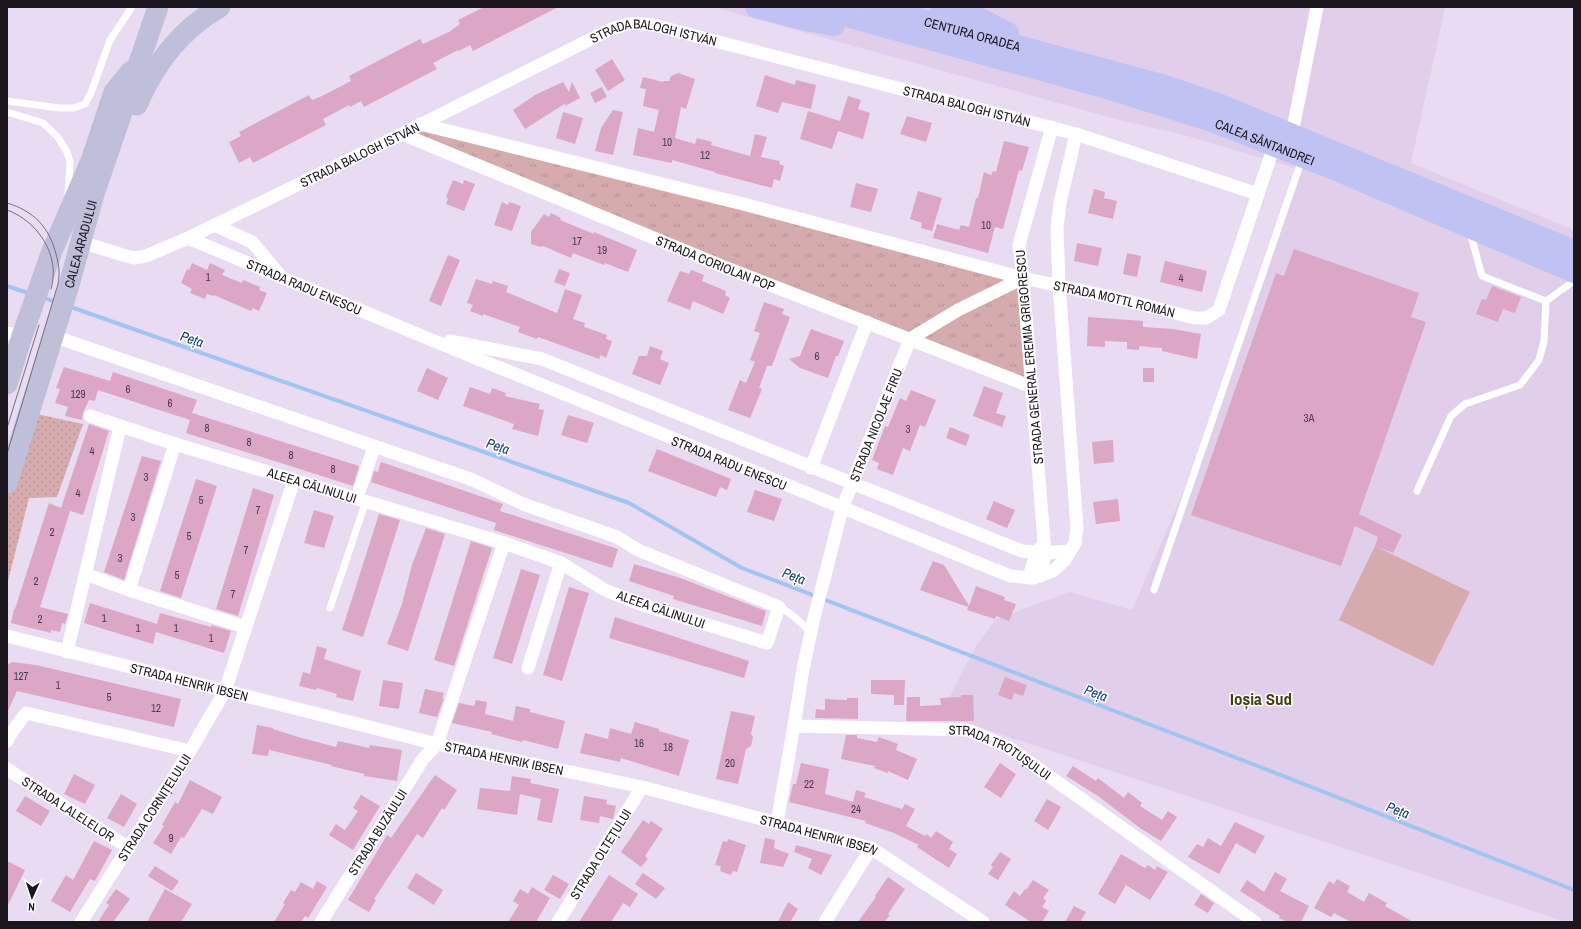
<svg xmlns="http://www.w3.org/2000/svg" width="1581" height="929" font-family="'Archivo Narrow',sans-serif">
	<defs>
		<pattern id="grass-dots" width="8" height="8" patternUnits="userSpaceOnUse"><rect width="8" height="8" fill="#d5abae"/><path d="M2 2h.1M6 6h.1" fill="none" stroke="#b69295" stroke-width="1.8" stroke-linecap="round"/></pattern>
		<pattern id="park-tufts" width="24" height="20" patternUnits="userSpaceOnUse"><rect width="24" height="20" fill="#d5abae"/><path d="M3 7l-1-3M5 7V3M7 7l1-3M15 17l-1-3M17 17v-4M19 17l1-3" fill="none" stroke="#b69295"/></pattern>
	</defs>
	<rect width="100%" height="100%" fill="#e9dbf2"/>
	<!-- built -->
	<path fill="#e1ceeb" d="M713 7H1445L1411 163 1574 230V922H1566L940 714 976 646 995 620 1069 592 1132 610 1204 445 1298 169 1181 134 1123 121Z"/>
	<!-- grass -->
	<path fill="url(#grass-dots)" d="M27 412 83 424 57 497 29 498 7 585V487Z"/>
	<!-- park -->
	<path fill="url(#park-tufts)" d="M420 124 1023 278 1032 387 402 134Z"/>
	<!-- pitch -->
	<path fill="#d5abae" d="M1375 546 1470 592 1433 666 1339 620Z"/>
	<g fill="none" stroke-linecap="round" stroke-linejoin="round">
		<!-- stream -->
		<g stroke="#a2c4f0" stroke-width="4">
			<path d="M7 286 31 294"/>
			<path d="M42 297 58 303"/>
			<path d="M68 306 629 503 742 568 1250 763 1574 890"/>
		</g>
	</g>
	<!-- building -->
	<g fill="#dba7c5">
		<path d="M484 7H558L473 51 470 45 459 51 458 50 433 63 437 69 364 107 361 101 350 107 349 105 323 119 326 125 253 163 250 157 239 163 229 142 241 136 239 132 309 95 312 100 322 96 351 81 349 76 420 39 423 44 449 32 460 24 458 20Z"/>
		<path d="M612 59 625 80 608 91 595 70Z"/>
		<path d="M678 73 695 79 686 109 681 107 675 138 695 144 697 138 712 142 711 145 750 156 755 134 767 137 761 157 780 161 779 164 784 166 780 181 774 179 772 188 715 173V172L672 160V163L633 155 638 128 654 132 659 110 643 106 646 89 640 88 643 77 663 82 664 81H669L671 76Z"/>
		<path d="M765 75 795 85 796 80 816 85 811 109 782 102 778 113 756 106Z"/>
		<path d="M563 82 569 92 572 82 580 98 565 106 566 103 525 129 513 110 535 95Z"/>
		<path d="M602 87 607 97 595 103 590 93Z"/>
		<path d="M848 96 861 100 858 109 870 113 863 139 838 131 832 149 800 139 808 111 840 121Z"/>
		<path d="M613 110 623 112 613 155 595 151 601 128Z"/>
		<path d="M563 112 583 118 575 144 556 138Z"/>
		<path d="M907 116 932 123 926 142 900 134Z"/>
		<path d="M1004 141 1029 147 1022 171 1019 170 1003 229 995 227 988 253 933 238 937 224 959 230 961 225 969 227 976 198H978L984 172 991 175 993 171 996 172Z"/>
		<path d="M453 180 463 184 464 180 475 184 464 211 446 204 448 198 446 197Z"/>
		<path d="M856 183 878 189 871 212 850 207Z"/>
		<path d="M1094 189 1105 192 1104 198 1117 201 1113 219 1088 213Z"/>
		<path d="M918 191 942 198 932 231 921 228 922 223 910 219Z"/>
		<path d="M502 202 508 205 509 202 521 206 512 231 494 225Z"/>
		<path d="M551 213 561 218 560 220 594 234V232L637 250 628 272 605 263 604 265 573 253 571 258 543 246 541 247 531 244V232L544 214 549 217Z"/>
		<path d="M1077 243 1102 248 1098 266 1074 261Z"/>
		<path d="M1294 249 1419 293 1411 317 1426 322 1359 514 1402 535 1393 553 1375 546 1378 537 1355 526 1341 566 1191 515 1276 273 1284 276Z"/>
		<path d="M1127 253 1141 256 1137 277 1123 274Z"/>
		<path d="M448 255 460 260 441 306 429 301Z"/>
		<path d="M1165 261 1207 271 1202 292 1160 282Z"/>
		<path d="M192 263 207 270 210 263 225 270 222 275 242 283 243 280 260 287 259 290 267 293 259 311 253 308 251 311 214 295 213 296 207 294 205 299 190 293 192 289 181 283 187 269 189 270Z"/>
		<path d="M559 269 570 273 565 286 554 282Z"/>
		<path d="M691 270 704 275 702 281 726 291 725 295 730 298 723 314 693 301 690 310 667 301 680 271 689 274Z"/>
		<path d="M476 279 492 284 493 281 508 286 506 292 557 313 565 289 582 295 573 319 585 323 584 327 607 335 606 339 612 341 606 358 601 355 599 359 538 337 537 339 518 332 520 327 483 314V316L470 311 473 305 467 303Z"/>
		<path d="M1492 286 1521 297 1515 313 1503 309 1498 322 1476 314 1482 299 1486 300Z"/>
		<path d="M764 302 784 309 782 314 790 317 772 366H767L759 388 762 389 750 418 728 410 740 380 746 383 755 362 750 360 760 333 754 331Z"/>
		<path d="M1088 317 1143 321V327L1173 329 1201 334 1197 359 1162 351V348L1139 346V350L1127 349V342L1105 341V347L1087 346Z"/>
		<path d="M811 329 844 341 838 356H836L828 378 800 368 789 359 800 356Z"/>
		<path d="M650 346 663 351 660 359 669 363 660 385 632 374 639 356H647Z"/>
		<path d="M64 367 110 381 113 372 197 400 192 413 359 466 353 486 186 433 190 420 98 390 95 401 89 400 83 413 82 420 65 416 68 407 55 403 60 389 56 388Z"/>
		<path d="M427 368 448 378 438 400 417 391Z"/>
		<rect x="1143" y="368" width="11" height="14"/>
		<path d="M984 386 1003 393 996 413 1006 416 1002 427 973 416Z"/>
		<path d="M470 387 490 394 492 388 506 393 505 396 540 404 538 409 544 410 538 436 512 429 514 424 463 406Z"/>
		<path d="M911 390 936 400 925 427 920 425 910 451 903 448 893 475 877 469 879 463 872 460 885 426 888 427 900 398 906 401Z"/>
		<path d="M568 415 594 423 587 443 561 435Z"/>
		<path d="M89 424 109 431 83 515 61 508 70 511 40 607 68 614 65 624 62 623 60 632 51 630V633L11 623 14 609H15L49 503 61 508Z"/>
		<path d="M950 427 970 435 966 446 946 438Z"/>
		<path d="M1113 440 1114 462 1094 464 1092 442Z"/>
		<path d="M657 449 731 479 727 490 720 487 716 497 648 471Z"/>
		<path d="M142 456 161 461 124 580 104 572Z"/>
		<path d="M381 462 503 504 500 511 618 549 612 568 494 530 496 523 371 482 374 471 378 472Z"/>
		<path d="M196 479 217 486 181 598 160 591Z"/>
		<path d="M253 488 274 495 238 616 216 609Z"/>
		<path d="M755 490 782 499 774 521 747 512Z"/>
		<path d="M1118 499 1120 521 1096 524 1093 502Z"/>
		<path d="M994 501 1015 510 1007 528 986 519Z"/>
		<path d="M314 510 334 516 324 548 304 543Z"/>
		<path d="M379 514 400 520 363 637 342 630Z"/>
		<path d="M426 528 445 534 408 651 387 644 402 604 412 565Z"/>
		<path d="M471 541 492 548 454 666 434 660Z"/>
		<path d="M933 561 944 565 969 606 976 586 1005 597 1004 600 1016 604 1009 621 996 616 995 619 967 610 968 607 920 590Z"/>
		<path d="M634 564 680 578 766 611 762 626 673 599 674 596 629 581Z"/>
		<path d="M521 569 540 575 512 664 493 658Z"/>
		<path d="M569 587 589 593 562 681 543 675Z"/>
		<path d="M90 603 157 624 160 613 211 627V625L231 631 224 653 156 632 153 644 84 623Z"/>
		<path d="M615 617 749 661 744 678 609 638Z"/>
		<path d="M317 646 327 649 324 659 361 671 353 701 336 697 337 694 317 688 316 690 299 686 303 672 310 674Z"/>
		<path d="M12 662 36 665 181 699 174 727 17 691 7 713V665Z"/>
		<path d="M1005 677 1027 685 1023 696 1014 693 1012 700 998 695Z"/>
		<path d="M383 680 403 683 399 709 379 706Z"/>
		<path d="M871 680H905L904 705H894V695L871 694Z"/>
		<path d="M425 689 444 693 442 699H444L437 717 419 713Z"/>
		<path d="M961 695H973L974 721H906L907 697H920V706L941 705 940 698 961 697Z"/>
		<path d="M847 698H858V719L815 718 816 709 825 710V699L847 700Z"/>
		<path d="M476 700 487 702 485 714 513 721 516 706 530 709V712L565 721 558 749 523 740 522 742 491 734 492 732 452 723 459 703 474 706Z"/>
		<path d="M731 711 755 716 751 734 753 737 751 746 746 749 738 784 716 779Z"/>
		<path d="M635 722 659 729V731L689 740 679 776 621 758 620 762 580 753 585 733 608 739 610 728 631 734Z"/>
		<path d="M257 725 273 728V729L298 737 336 747 338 741 369 748 370 745 402 750 397 781 364 776V774L331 766 332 765 269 750 268 756 252 754Z"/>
		<path d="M846 735H857V738L877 742 879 737 898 744 896 750 917 759 908 780 888 771V773L874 768 875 766 841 759Z"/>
		<path d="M801 763 829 769 825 794 853 802 856 790 866 793 864 797 902 809 905 804 915 809 906 826 925 836 927 834 931 838 936 831 953 842 949 849 957 854 949 868 917 847 919 845 894 833 865 823 866 821 789 802 793 784H796Z"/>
		<path d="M1000 763 1016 774 1001 798 984 787Z"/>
		<path d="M1073 766 1096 781 1098 778 1124 798 1128 792 1142 803 1140 806 1162 820 1168 811 1177 817 1161 841 1140 828 1098 796 1066 776Z"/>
		<path d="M74 774 95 785 85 804 64 794Z"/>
		<path d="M435 775 457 790 444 810 442 808 423 838 417 834 374 899 376 900 369 912 348 900 387 835 391 838Z"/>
		<path d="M512 776 531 779 530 783 559 789 552 823 537 820 541 799 520 794 517 815 477 809 480 788 510 791Z"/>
		<path d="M190 780 222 797 213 814 202 809 184 838 181 837 171 854 153 843 164 826 162 825 175 802 178 804Z"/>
		<path d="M121 794 137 804 124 827 107 818Z"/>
		<path d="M361 795 380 806 353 850 329 835 336 824 345 830 358 811 353 808Z"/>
		<path d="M25 796 50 811 41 826 16 811Z"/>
		<path d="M584 796 607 800 606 804 616 806 613 819 600 816 599 823 580 820Z"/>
		<path d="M1047 799 1061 807 1048 830 1034 821Z"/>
		<path d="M643 820 649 824 651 821 663 829 645 856 648 859 641 867 621 852Z"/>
		<path d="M1235 822 1265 836 1255 854 1236 843 1219 874 1188 857 1197 844 1203 847 1208 838 1221 846Z"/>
		<path d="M765 838 775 840 774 848 789 854 783 867 760 863Z"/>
		<path d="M728 839 746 845 737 872 733 871 731 875 720 871 721 866 715 865 723 841 727 842Z"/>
		<path d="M94 841 112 850 95 881 90 879 70 912 51 901 66 875 73 880Z"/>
		<path d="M796 845 832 855 821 875 808 868 812 859 794 852Z"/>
		<path d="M1000 852 1011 859 998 880 988 874 993 867 991 865Z"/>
		<path d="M1121 854 1145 868 1148 865 1155 870 1157 866 1168 872 1150 900 1126 885 1115 904 1098 894Z"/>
		<path d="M7 861 25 870 7 907Z"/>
		<path d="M155 866 179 881 172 891 148 876Z"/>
		<path d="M1275 872 1287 879 1280 891 1309 906 1301 922H1288L1279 918 1280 916 1240 891 1247 880 1264 892Z"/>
		<path d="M416 873 443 890 434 905 407 888Z"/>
		<path d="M643 873 665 888 656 899 635 884Z"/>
		<path d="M553 875 569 884 560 899 544 890Z"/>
		<path d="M609 875 638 894 630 907 623 903 611 922H579Z"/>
		<path d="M888 877 905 889 888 914 890 915 884 922H858L876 897 875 896Z"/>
		<path d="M1337 879 1350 886 1347 892 1364 902 1369 893 1387 903 1385 906 1413 922H1351L1334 913 1331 917 1314 908 1329 881 1334 884Z"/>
		<path d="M1033 880 1049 890 1043 898 1046 901 1042 907 1049 911 1042 922H1031L1005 905 1014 891 1020 896 1025 889 1026 890Z"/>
		<path d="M317 881 327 887 308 918 305 916 301 922H274L285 904 283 903 291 890 295 892 301 882 313 889Z"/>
		<path d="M532 887 550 898 536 922H508L519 905 513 901 520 889 528 894Z"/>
		<path d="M116 889 130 899 113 922H98L109 905 106 903Z"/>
		<path d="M165 889 192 904 181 922H147Z"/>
		<path d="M1201 894 1214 903 1208 913 1194 905Z"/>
		<path d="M788 902 798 909 790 922H778Z"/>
		<path d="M1074 906 1086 912 1080 922H1065Z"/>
	</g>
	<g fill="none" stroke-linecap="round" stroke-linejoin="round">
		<!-- lane -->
		<g stroke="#fff" stroke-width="7">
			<path d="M7 101 59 108H74L85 104 91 93 110 40 132 7"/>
			<path d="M7 112 43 123 57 136 67 152 70 162 68 194"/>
			<path d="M1470 232 1482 276 1546 301 1574 281"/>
			<path d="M1417 491 1451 416 1465 404 1520 385 1539 360 1544 341 1546 301"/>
			<path d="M1154 590 1302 159"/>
			<path d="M779 607C792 613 801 623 811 633"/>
			<path d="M330 608 366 501"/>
		</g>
		<!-- street -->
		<g stroke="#fff" stroke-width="13">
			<path id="s1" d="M420 124 747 205 1023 278 1116 298 1195 318H1206L1219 310 1274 146"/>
			<path id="s2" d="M402 134 724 267 1032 387"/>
			<path d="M1292 134 1317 7"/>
			<path d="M214 225 252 242 279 274"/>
			<path id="s3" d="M188 238C266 270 344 304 422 336 618 418 814 498 1010 576L1033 578 1053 571 1064 561 1075 543 1077 528 1059 285 1057 228 1060 203 1076 134"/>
			<path id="s4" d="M81 242 123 255 134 258 146 256 188 238 402 134 609 30C627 23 634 22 653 25L1076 134 1258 194"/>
			<path d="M7 333 22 336"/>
			<path d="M53 336 473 480 523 504 617 537 638 550 779 607 767 643 640 604 605 590 561 563 504 543 175 444 90 416"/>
			<path d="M910 339 958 310 1023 278"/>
			<path d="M450 341 542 359 1022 551 1045 553 1070 551"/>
			<path d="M811 468 867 322"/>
			<path d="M357 498 374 447"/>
			<path d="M85 574 129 590 245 627"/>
			<path d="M1041 576 1045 553 1023 278 1019 245 1052 127"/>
			<path d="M1029 578 1036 553 1042 546"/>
			<path d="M129 590 175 444"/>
			<path id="s5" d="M7 636 437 744 642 787 871 848 983 922"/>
			<path d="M67 652 120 427"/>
			<path d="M528 668 561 563"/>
			<path id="s6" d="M794 726 803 669 814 618 842 509 910 339"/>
			<path d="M7 741 10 735 26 713 190 751"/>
			<path id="s7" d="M7 769 129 848"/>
			<path id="s8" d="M777 822 794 726 968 730 1008 747 1255 922"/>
			<path id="s9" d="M81 922 190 751 225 691 294 480"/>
			<path id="s10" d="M321 922 423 759 437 744 504 543"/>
			<path id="s11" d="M558 922 642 787"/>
			<path d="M825 922 871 848"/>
		</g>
		<!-- primary -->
		<g stroke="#c0bfda" stroke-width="21">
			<path d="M137 105C154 65 181 29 220 7"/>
			<path d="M7 384 22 336 52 251 91 161 114 92 131 71"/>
			<path id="s12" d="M7 483 69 285 94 194 158 7"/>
		</g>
		<!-- highway -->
		<g stroke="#c1c2f4" stroke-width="22">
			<path d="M756 7 810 21 834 25"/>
			<path id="s13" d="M814 7 1110 89 1212 121 1334 169 1574 272"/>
			<path id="s14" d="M873 7 1162 85 1220 105 1574 251"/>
			<path d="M941 7 975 16 1008 33"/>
		</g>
		<!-- tram -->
		<g stroke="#786f7e" stroke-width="1">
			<path d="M7 203C34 211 49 227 56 254 59 264 60 274 58 284L7 454"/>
			<path d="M7 210C38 221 61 256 51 289"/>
			<path d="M7 428 39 325"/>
		</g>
	</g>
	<g text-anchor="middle" stroke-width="3" stroke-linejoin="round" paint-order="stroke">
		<!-- number labels -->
		<g font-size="11" fill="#4b3a48">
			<text x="667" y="146">10</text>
			<text x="705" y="159">12</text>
			<text x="986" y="229">10</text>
			<text x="577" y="245">17</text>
			<text x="602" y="254">19</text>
			<text x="208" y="281">1</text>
			<text x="1181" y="282">4</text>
			<text x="817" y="360">6</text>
			<text x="128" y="393">6</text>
			<text x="78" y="398">129</text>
			<text x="170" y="407">6</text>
			<text x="1309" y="422">3A</text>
			<text x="207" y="432">8</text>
			<text x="908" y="433">3</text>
			<text x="249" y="446">8</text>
			<text x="92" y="455">4</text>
			<text x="291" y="459">8</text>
			<text x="333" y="473">8</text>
			<text x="146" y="481">3</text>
			<text x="78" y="497">4</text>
			<text x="201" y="504">5</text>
			<text x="258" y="514">7</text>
			<text x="133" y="521">3</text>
			<text x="52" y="536">2</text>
			<text x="189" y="540">5</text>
			<text x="246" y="554">7</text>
			<text x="120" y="562">3</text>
			<text x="177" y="579">5</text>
			<text x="36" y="585">2</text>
			<text x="233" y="598">7</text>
			<text x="104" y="622">1</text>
			<text x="40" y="623">2</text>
			<text x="138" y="632">1</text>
			<text x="176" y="632">1</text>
			<text x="211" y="642">1</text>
			<text x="21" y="680">127</text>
			<text x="58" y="689">1</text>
			<text x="109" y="701">5</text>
			<text x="156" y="712">12</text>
			<text x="639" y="747">16</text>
			<text x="668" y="751">18</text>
			<text x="730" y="767">20</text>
			<text x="809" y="788">22</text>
			<text x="856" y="813">24</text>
			<text x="171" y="842">9</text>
		</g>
		<!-- street labels -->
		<g font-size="13" fill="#1b161e" stroke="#fff">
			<text dy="5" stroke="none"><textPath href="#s14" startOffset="103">CENTURA ORADEA</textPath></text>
			<text dy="5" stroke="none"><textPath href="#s4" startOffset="628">STRADA BALOGH ISTVÁN</textPath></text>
			<text dy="5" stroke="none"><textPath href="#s4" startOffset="952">STRADA BALOGH ISTVÁN</textPath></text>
			<text dy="5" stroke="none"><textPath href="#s13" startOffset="471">CALEA SÂNTANDREI</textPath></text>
			<text dy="5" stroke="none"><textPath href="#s4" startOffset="304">STRADA BALOGH ISTVÁN</textPath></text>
			<text dy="5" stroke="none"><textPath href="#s12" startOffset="250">CALEA ARADULUI</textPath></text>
			<text dy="5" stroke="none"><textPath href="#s2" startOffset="339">STRADA CORIOLAN POP</textPath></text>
			<text dy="5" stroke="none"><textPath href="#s3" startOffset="126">STRADA RADU ENESCU</textPath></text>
			<text dy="5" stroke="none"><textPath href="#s1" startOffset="716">STRADA MOTTL ROMÁN</textPath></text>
			<text transform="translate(1029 357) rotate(-95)" y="5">STRADA GENERAL EREMIA GRIGORESCU</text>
			<text dy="5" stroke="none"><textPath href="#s6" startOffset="313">STRADA NICOLAE FIRU</textPath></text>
			<text dy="5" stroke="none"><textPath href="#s3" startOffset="586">STRADA RADU ENESCU</textPath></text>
			<text transform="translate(312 485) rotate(17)" y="5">ALEEA CĂLINULUI</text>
			<text transform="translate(661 609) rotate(19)" y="5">ALEEA CĂLINULUI</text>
			<text dy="5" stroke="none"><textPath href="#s5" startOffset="188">STRADA HENRIK IBSEN</textPath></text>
			<text dy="5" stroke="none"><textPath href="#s8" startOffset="309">STRADA TROTUȘULUI</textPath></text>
			<text dy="5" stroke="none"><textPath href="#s5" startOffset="512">STRADA HENRIK IBSEN</textPath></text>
			<text dy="5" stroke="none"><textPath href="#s9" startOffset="136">STRADA CORNIȚELULUI</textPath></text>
			<text dy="5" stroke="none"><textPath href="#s7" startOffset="73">STRADA LALELELOR</textPath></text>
			<text dy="5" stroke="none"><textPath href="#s10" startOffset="106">STRADA BUZĂULUI</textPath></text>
			<text dy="5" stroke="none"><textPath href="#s5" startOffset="836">STRADA HENRIK IBSEN</textPath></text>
			<text dy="5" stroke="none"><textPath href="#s11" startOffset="80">STRADA OLTEȚULUI</textPath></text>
		</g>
		<!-- water labels -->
		<g font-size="14" font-style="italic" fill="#113f73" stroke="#fff">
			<text transform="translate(192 339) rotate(19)" y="5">Peța</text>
			<text transform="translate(498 446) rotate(19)" y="5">Peța</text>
			<text transform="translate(794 576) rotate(21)" y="5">Peța</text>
			<text transform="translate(1096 693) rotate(21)" y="5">Peța</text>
			<text transform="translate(1398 810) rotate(21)" y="5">Peța</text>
		</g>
		<!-- district labels -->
		<g font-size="17" font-weight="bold" fill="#453e15" stroke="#fff">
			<text x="1261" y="705">Ioșia Sud</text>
		</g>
	</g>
	<!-- border -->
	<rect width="1581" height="929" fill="none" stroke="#1b161e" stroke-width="16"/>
	<!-- north arrow -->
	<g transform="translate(32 897) rotate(183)" stroke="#ffffff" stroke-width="3" paint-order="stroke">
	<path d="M0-3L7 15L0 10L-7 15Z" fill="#1b161e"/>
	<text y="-6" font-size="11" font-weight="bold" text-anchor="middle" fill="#1b161e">N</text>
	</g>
</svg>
